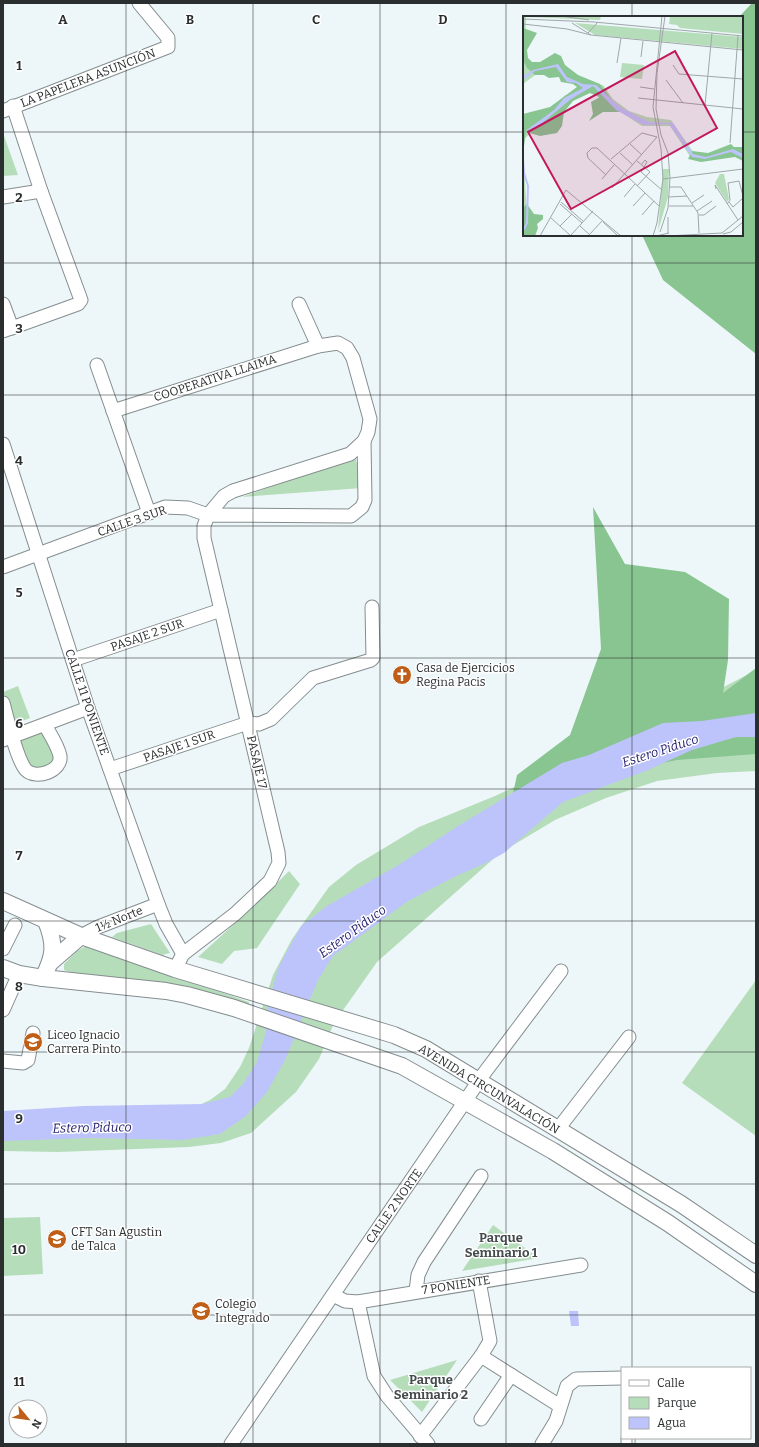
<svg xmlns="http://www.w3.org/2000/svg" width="759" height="1447" font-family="Bitter,serif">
	<rect width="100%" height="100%" fill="#edf7f9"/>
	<!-- green -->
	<g fill="#b6ddba">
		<path d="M3 133 18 175 3 176Z"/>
		<path d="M355 456 362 488 242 497Z"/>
		<path d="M756 670V771L717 773 657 781 606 798 555 820 500 853 377 962 334 1023 319 1059 296 1092 251 1133 221 1143 189 1147 58 1152 3 1151V1111L191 1109 210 1100 225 1089 240 1067 249 1048 273 975 292 939 329 887 356 865 419 827 495 796 701 699Z"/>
		<path d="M18 686 30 718 14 724 3 692Z"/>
		<path d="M3 703 12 736 45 725 59 763 31 774 12 737 3 740Z"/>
		<path d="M289 871 300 884 257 948 234 951 222 964 198 957 255 905Z"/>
		<path d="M151 924 170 953 162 955 112 937 117 933Z"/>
		<path d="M88 945 249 1002 248 1006 166 983 73 973 64 970V964L77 951Z"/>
		<path d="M756 980V1136L682 1083Z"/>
		<path d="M40 1217 43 1274 3 1276V1218Z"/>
		<path d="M493 1225 539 1258 462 1271Z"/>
		<path d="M457 1360 422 1412 390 1380Z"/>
	</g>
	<!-- forest -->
	<g fill="#88c591">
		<path d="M752 3H756V354L663 280 642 235H742V17H739Z"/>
		<path d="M593 507 625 564 685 572 729 599 728 660 723 693 756 668V754L677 760 627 770 505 830 517 775 570 735 601 649Z"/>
	</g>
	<!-- water -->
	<g fill="#bdc4fb">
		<path d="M756 713V737H736L692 750 648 770 563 802 504 853 486 863 456 876 408 901 333 956 318 980 285 1060 267 1092 246 1116 220 1134 183 1140 91 1138 3 1141V1111L83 1106 202 1104 230 1097 243 1084 257 1062 266 1032 268 1003 279 966 301 926 327 906 400 864 458 826 562 763 589 755 663 723 702 721Z"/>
		<path d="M569 1311H578L579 1326H571Z"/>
	</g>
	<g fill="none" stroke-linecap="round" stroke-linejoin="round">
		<!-- minor casing -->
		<g stroke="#858d8f" stroke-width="15">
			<g id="minor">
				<path d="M3 111 168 47V38L139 3"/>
				<path d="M3 197 41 191"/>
				<path d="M3 304 12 328"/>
				<path d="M299 304 318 346"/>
				<path d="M3 331 78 304 81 300 41 191 13 106"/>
				<path d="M97 365 149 513"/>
				<path d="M3 444 88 708 158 904 166 924 183 954"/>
				<path d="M3 567 165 507 188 508 208 515 224 496 233 491 350 454 364 441 368 432 370 419 353 358 347 348 338 343 318 346 113 411"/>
				<path d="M73 660 221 610"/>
				<path d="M3 703C7 718 17 760 26 770 36 780 62 771 60 756 58 746 50 734 45 725"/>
				<path d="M3 740 88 708"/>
				<path d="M110 769 248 723 259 724 271 719 313 678 371 660 373 658 372 607"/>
				<path d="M81 936 98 927 158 904"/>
				<path d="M3 949 15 925"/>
				<path d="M175 969 183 954 235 914 270 881 279 863 278 852 204 538V526L208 515 351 516 362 507 365 500 364 441"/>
				<path d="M3 1010 19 974"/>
				<path d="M3 1061 23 1063 28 1060 33 1033"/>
				<path d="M558 1129 629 1037"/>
				<path d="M416 1291 418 1275 424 1262 481 1176"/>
				<path d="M333 1295 345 1301 358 1302 581 1265"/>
				<path d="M358 1302 374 1376 387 1396 428 1444"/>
				<path d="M481 1356 560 1406"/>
				<path d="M481 1419 511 1375"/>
				<path d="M420 1436 481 1356 490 1341 479 1281"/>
				<path d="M231 1444 485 1072 561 971"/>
				<path d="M542 1444 556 1421 567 1386 576 1379 622 1378"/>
				<path d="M628 1444V1438"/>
			</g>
		</g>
		<!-- major casing -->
		<g stroke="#858d8f" stroke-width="18">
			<g id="major">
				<path d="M3 901 81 936 175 969 394 1035 426 1049 681 1204 756 1255"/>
				<path d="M51 962 81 936"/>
				<path d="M3 968 19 974 43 978 166 991 187 995 234 1008 402 1066 553 1151 668 1223 756 1284"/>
				<path d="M43 978C54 956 56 945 46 921"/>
			</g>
		</g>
		<!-- minor -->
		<use href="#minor" stroke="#fff" stroke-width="13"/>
		<!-- major -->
		<use href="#major" stroke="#fff" stroke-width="16"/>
	</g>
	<!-- grid -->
	<path fill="none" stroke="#2b2e2f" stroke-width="1" stroke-opacity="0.55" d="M126 3V1444M253 3V1444M380 3V1444M506 3V1444M632 3V17M3 132H524M742 132H756M632 235V1368M3 263H756M3 395H756M3 526H756M3 658H756M3 789H756M3 921H756M3 1052H756M3 1184H756M3 1315H756M632 1438V1444"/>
	<!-- icons -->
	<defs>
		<g id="church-disc" transform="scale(1)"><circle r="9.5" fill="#be5e19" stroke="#fff"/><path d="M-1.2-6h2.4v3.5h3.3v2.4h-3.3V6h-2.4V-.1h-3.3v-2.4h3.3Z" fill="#fff"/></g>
		<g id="school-disc" transform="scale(1)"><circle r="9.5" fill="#be5e19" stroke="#fff"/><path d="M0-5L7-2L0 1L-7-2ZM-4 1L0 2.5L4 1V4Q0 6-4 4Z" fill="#fff"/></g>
		<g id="university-disc" transform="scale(1)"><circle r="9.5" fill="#be5e19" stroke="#fff"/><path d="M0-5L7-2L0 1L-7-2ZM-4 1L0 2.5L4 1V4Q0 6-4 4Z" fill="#fff"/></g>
	</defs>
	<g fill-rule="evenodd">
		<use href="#church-disc" x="402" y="675"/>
		<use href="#school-disc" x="33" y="1042"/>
		<use href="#university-disc" x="57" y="1239"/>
		<use href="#school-disc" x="201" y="1311"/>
	</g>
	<g text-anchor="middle" stroke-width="3" stroke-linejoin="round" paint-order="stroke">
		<!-- street labels -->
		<g font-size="12" fill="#2b2e2f" stroke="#fff">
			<text transform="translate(88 78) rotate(-21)" y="4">LA PAPELERA ASUNCIÓN</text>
			<text transform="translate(215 378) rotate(-18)" y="4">COOPERATIVA LLAIMA</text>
			<text transform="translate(132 521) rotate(-19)" y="4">CALLE 3 SUR</text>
			<text transform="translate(147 635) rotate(-19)" y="4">PASAJE 2 SUR</text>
			<text transform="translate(87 702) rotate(71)" y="4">CALLE 11 PONIENTE</text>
			<text transform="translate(179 746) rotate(-19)" y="4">PASAJE 1 SUR</text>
			<text transform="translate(257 762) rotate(77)" y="4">PASAJE 17</text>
			<text transform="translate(119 919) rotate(-22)" y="4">1½ Norte</text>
			<text transform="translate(489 1089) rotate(31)" y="4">AVENIDA CIRCUNVALACIÓN</text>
			<text transform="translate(394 1206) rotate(-55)" y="4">CALLE 2 NORTE</text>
			<text transform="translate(456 1285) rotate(-9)" y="4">7 PONIENTE</text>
		</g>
		<!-- poi labels -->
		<g font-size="12" fill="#2b2e2f" stroke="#fff" text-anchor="start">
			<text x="416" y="672">Casa de Ejercicios<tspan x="416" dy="14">Regina Pacis</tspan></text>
			<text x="47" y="1039">Liceo Ignacio<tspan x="47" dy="14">Carrera Pinto</tspan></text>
			<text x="71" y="1236">CFT San Agustin<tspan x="71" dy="14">de Talca</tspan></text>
			<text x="215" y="1308">Colegio<tspan x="215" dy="14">Integrado</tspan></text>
		</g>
		<!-- water labels -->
		<g font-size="13" font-style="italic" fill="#28236f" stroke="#fff">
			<text transform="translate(660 750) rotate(-18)" y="5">Estero Piduco</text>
			<text transform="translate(352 931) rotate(-36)" y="5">Estero Piduco</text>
			<text transform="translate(92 1127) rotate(-1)" y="5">Estero Piduco</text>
		</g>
		<!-- neighbourhood labels -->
		<g font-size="13" font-weight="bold" fill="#444b4d" stroke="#fff">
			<text x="501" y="1242">Parque<tspan x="501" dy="15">Seminario 1</tspan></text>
			<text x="431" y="1384">Parque<tspan x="431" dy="15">Seminario 2</tspan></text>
		</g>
	</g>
	<!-- overview -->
	<g transform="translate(523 16)">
		<rect width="220" height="220" fill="#edf7f9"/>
		<path d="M0 0H78L77 4 3 1 2 46 8 51 39 49 50 62 62 67 80 69 90 83 106 95 124 101 148 104 171 137 185 140 209 132 220 137V141L209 135 181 145 168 142 147 110H119L72 79 64 76 52 81 43 90 31 116 21 119 10 115 0 124V101L19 99 34 89 41 80 59 72 26 54 15 57 0 68ZM147 0H220V18L157 12 154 9 146 8ZM52 7 220 21V33L72 19ZM99 47 121 49 119 63 97 61ZM0 137 4 195 0 205ZM140 153H146L145 181 135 215ZM197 158H201L206 183 204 186 192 167Z" fill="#b6ddba"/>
		<path d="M0 12 14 17 4 34 5 42 9 46H17L32 37 38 40 42 49 55 59 77 68 91 87 103 96H80L66 105 70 98 68 86 77 81 67 77 50 85 41 96 39 110 34 117 17 120 3 116 0 138V98L27 91 54 71 50 68 38 66 36 61 26 62 21 59H12L4 52 0 44ZM208 128 211 131H220V145L212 141 178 146 165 143 169 135 185 137ZM4 188 11 198 20 199V203L14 208 15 212 12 220H0V192Z" fill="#88c591"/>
		<path d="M35 48 44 61 60 68 73 69 97 91 116 101 126 106 150 107 170 138 183 141 210 133 220 138V142L208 136 182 143 169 141 146 108 121 109 93 94 70 70 48 83 17 109 1 116 31 94 41 82 60 72 53 67 44 66 33 51 12 55 0 64V60L10 54Z" fill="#bdc4fb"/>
		<path fill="none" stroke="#bdc4fb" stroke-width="2" d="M0 143 1 157 5 170 4 207 0 215"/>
		<path fill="none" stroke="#9fa7a8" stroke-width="1" d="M38 0 66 4M0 3 71 6 220 20M49 7 68 19 220 34M0 8 44 13 68 19M65 17 75 6M118 41 120 25M94 47 98 22M150 49 156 58 220 63M143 64 160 87M117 71 131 73M115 82 220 93M182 89 189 17M207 127 215 20M107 128 119 139M97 137 110 149M65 142 64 137 69 132H74L136 190M65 142 83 159M88 143 119 117 134 121M119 148 122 144 124 146 118 156 139 174M79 163 91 149M140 163 220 153M114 170 127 156 114 145M147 171H158L175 197 176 217M89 172 134 121M193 173 192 169 215 204M101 181 112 168M146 181 164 180M38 186 60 205M206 186 210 191 220 182M169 187 181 179M37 188 59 207M204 188 207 184 205 167 216 165 220 180M110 190 122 177M146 190H170M174 195 189 185M119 199 131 185M176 199H181L193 190M145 201V217M28 202 48 220M80 206 95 220M37 210 49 198M57 210 68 220M137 216 145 192 147 162 145 137 138 119 133 93 134 57 142 0M67 218 79 205M200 218 208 216 220 206M48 219 70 195M17 220 43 174 98 220M130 220 134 207 140 163 138 133 130 91 139 0M133 220 146 217M144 220 199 217 220 200"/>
		<path fill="#c2185b" fill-opacity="0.15" stroke="#c2185b" stroke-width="2" d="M152 35 194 112 48 193 5 116Z"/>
		<rect width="220" height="220" fill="none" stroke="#2b2e2f" stroke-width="2"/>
	</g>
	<g font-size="13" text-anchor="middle" font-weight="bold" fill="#2b2e2f" stroke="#fff" stroke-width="3" stroke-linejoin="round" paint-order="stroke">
		<text x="63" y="24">A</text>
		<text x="190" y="24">B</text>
		<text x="316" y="24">C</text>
		<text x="443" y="24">D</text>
		<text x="19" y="70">1</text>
		<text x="19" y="202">2</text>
		<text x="19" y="333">3</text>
		<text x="19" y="465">4</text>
		<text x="19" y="597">5</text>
		<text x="19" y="728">6</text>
		<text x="19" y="860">7</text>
		<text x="19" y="991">8</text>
		<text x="19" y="1123">9</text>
		<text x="19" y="1254">10</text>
		<text x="19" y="1386">11</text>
	</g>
	<!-- border -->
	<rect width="759" height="1447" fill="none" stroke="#2b2e2f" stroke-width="8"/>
	<!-- legend -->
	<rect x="621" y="1367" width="130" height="72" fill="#ffffff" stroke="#aaabac"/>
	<rect x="629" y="1380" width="20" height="6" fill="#ffffff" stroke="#aaabac"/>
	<text x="657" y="1387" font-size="12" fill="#2b2e2f">Calle</text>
	<rect x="629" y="1397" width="20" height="12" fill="#b6ddba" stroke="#aaabac"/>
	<text x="657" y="1407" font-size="12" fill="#2b2e2f">Parque</text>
	<rect x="629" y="1417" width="20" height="12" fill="#bdc4fb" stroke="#aaabac"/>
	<text x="657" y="1427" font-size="12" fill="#2b2e2f">Agua</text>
	<!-- north arrow -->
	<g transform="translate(28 1419) rotate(119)"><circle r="19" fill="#ffffff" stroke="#aaabac"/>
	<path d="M0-3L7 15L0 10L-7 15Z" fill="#be5e19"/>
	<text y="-6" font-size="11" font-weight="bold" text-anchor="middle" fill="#2b2e2f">N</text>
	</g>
</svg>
